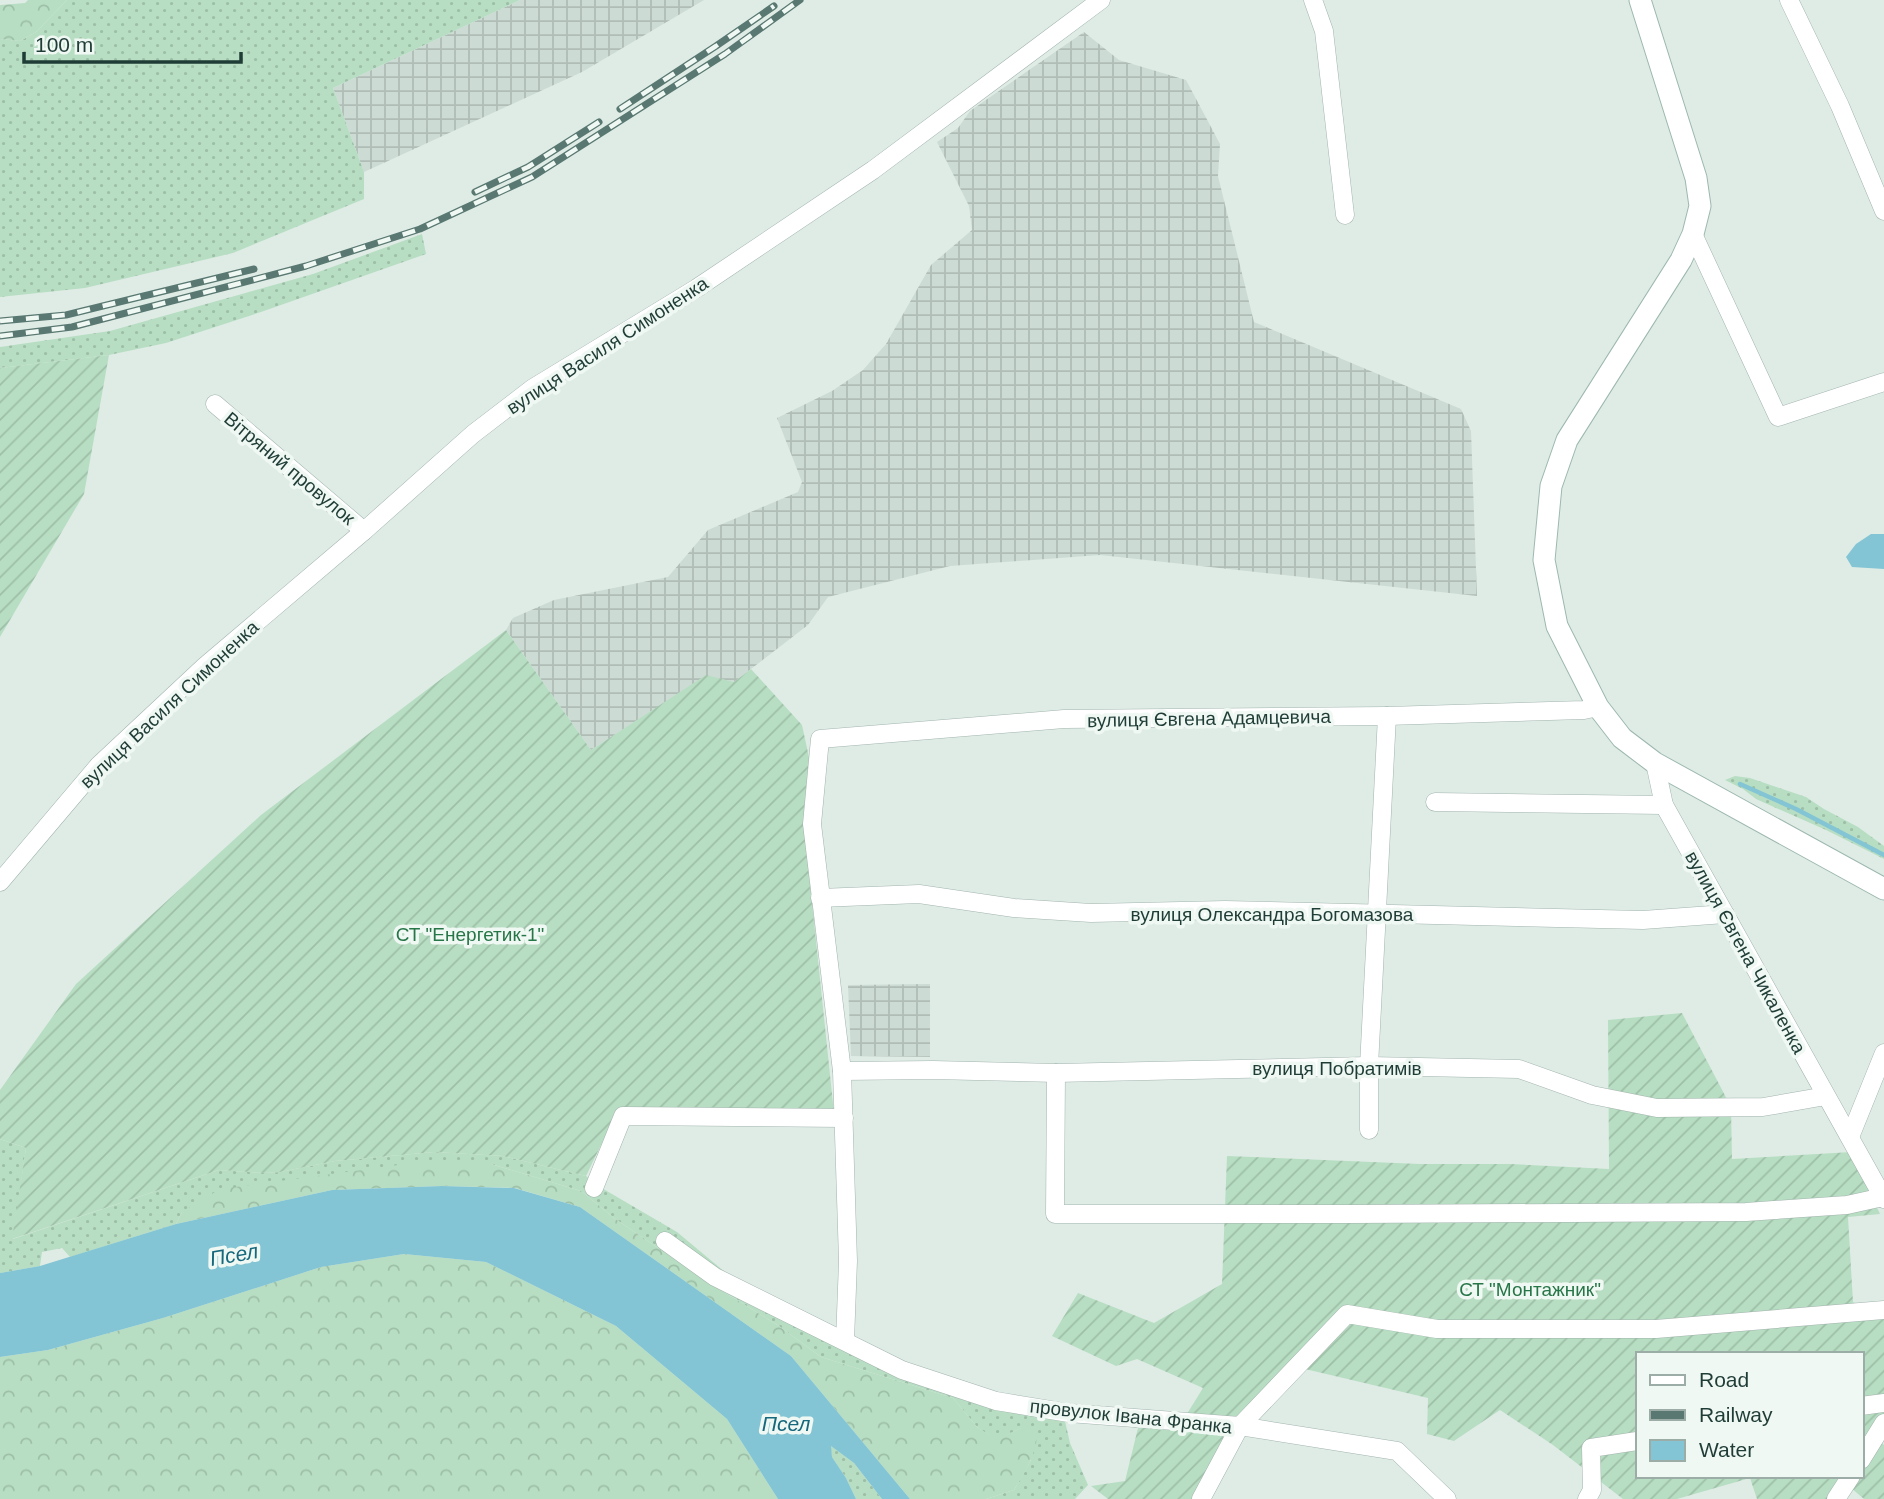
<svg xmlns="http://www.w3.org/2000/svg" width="1884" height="1499" font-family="Arial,sans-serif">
	<defs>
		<pattern id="industrial-grid" width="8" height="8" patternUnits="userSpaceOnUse" patternTransform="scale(1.75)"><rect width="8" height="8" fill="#cddbd5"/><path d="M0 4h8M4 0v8" fill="none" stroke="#b0bdb7"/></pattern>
		<pattern id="grass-dots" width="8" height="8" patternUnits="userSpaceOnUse" patternTransform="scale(1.75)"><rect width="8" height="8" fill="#b7dec2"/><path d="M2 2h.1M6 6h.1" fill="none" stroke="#9dbfa7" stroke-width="1.8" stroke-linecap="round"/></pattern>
		<pattern id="forest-crowns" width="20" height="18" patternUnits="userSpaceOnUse" patternTransform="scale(1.75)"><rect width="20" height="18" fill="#b7dec2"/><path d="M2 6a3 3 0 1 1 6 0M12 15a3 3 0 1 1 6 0" fill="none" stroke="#9dbfa7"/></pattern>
		<pattern id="garden-furrows" width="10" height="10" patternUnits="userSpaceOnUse" patternTransform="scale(1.75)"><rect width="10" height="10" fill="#b7dec2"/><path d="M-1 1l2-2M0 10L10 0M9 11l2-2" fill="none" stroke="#9dbfa7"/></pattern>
	</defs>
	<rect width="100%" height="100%" fill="#dfece6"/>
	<!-- industrial -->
	<g fill="url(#industrial-grid)">
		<path d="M520 0H704L582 72 364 172 333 88Z"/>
		<path d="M1084 32 1119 60 1186 80 1220 144 1218 176 1254 322 1461 409 1471 431 1477 596 1100 555 950 566 828 597 808 625 734 682 706 676 591 750 506 630 513 618 554 600 668 577 708 530 798 492 802 482 777 418 832 391 863 370 886 344 931 265 972 230 969 206 937 142 958 128 970 111Z"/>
		<path d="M930 984V1057L851 1056 848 985Z"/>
	</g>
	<!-- grass -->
	<g fill="url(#grass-dots)">
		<path d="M67 0H520L333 88 364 172V199L233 253 85 288 0 297V39L20 41 36 32Z"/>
		<path d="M422 234 426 254 261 312 166 343 109 355 0 368V347L110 331 313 274Z"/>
		<path d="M1735 776 1750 778 1806 797 1824 809 1858 827 1884 846V859L1826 830 1756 799 1743 789 1725 780Z"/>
		<path d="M0 1139 26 1148 13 1239 219 1170 264 1173 280 1172 335 1161 434 1152 503 1156 586 1176 600 1187 677 1232 725 1272 886 1358 1005 1396 1062 1408 1070 1443 1088 1485 1075 1499H986L1014 1490 1031 1460 1021 1428 997 1440 978 1428 953 1398 821 1357 779 1326 708 1282 614 1218 581 1191 491 1164 182 1212 176 1224 70 1257 62 1248 42 1252 40 1266 0 1273Z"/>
		<path d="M830 1445 854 1463 882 1499H856L846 1478 832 1457Z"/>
	</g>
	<!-- forest -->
	<g fill="url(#forest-crowns)">
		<path d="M28 0H67L36 32 20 41 0 39V5L25 3Z"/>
		<path d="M413 1163 491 1164 581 1191 614 1218 708 1282 779 1326 821 1357 953 1398 978 1428 997 1439 1021 1428 1030 1429 1037 1435C1036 1456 1024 1473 1014 1490L986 1499H910L791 1356 580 1207 515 1188 442 1186 332 1190 176 1224 182 1212 220 1189Z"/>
		<path d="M404 1254 486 1262 616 1326 727 1419 778 1499H0V1357L48 1350 163 1318 321 1267Z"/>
	</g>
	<!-- garden -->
	<g fill="url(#garden-furrows)" fill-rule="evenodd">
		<path d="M109 355 84 494 0 637V368Z"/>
		<path d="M506 630 591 750 706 675 734 682 751 669 802 725 812 771 805 835 834 1113 616 1114 586 1176 503 1156 434 1152 335 1161 280 1172 264 1173 219 1170 12 1239 26 1148 0 1139V1090L76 984 261 815Z"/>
		<path d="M1682 1013 1731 1107 1732 1159 1852 1152 1880 1214 1848 1217 1853 1302 1884 1315V1415L1873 1436 1884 1445V1499H1864L1844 1482 1831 1499H1757L1750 1478 1677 1499H1623L1553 1445 1500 1410 1454 1441 1427 1434 1428 1398 1305 1369 1278 1376 1196 1499H1108L1091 1486 1125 1481 1138 1428 1180 1425 1203 1388 1137 1359 1116 1366 1052 1336 1078 1293 1154 1323 1222 1284 1227 1156 1420 1164H1510L1609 1169 1608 1020ZM1637 1354H1861V1476H1637Z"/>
	</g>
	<!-- water -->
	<g fill="#83c5d4">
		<path d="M1871 534H1884V569L1852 567 1846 557 1856 544Z"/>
		<path d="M442 1186 514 1188 580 1207 791 1356 910 1499H882L854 1463 831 1446 832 1457 846 1478 856 1499H778L727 1419 616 1326 486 1262 404 1254 321 1267 163 1318 48 1350 0 1357V1273L40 1266 176 1224 332 1190Z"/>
	</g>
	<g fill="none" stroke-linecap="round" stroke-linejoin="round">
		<!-- stream -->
		<path stroke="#83c5d4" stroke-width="4.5" d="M1740 784 1796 809 1884 855"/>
		<!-- minor casing -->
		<g stroke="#a2b4ae" stroke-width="19">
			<g id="minor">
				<path d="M1313 0 1324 31 1345 215"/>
				<path d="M1789 0 1840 106 1884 211"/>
				<path d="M1693 234 1778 417 1884 382"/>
				<path d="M215 404 364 531"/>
				<path d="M1655 763 1664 805 1884 1199"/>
				<path d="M1435 802 1664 805"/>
				<path d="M0 882 99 765 205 666 364 531 473 434 533 388 697 288 873 170 1101 0"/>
				<path d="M820 898 919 894 1014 908 1091 913 1225 910 1643 920 1725 914"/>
				<path d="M842 1071 933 1070 1056 1073 1369 1066 1519 1069 1592 1095 1657 1108 1763 1107 1826 1096"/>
				<path d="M1056 1073 1055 1214H1353L1746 1212 1847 1205 1883 1197"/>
				<path d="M1369 1130V1066L1387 716"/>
				<path d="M1850 1137 1884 1053"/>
				<path d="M594 1188 623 1116 844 1118"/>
				<path d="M665 1241 715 1277 902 1370 996 1401 1069 1413 1240 1426 1397 1451 1447 1499"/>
				<path d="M845 1341 848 1261 842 1071 812 824 820 739 1064 719 1387 716 1584 710 1598 707"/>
				<path d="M1861 1406 1884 1403"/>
				<path d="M1861 1460 1884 1423"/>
				<path d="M1201 1499 1240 1426 1347 1314 1437 1329H1656L1884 1310"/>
				<path d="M1587 1499 1592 1490 1591 1448 1637 1441"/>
				<path d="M1836 1499 1851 1476"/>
			</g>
		</g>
		<!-- secondary casing -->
		<g stroke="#9db8af" stroke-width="23">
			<path id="secondary" d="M1640 0 1696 178 1700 206 1693 234 1681 260 1567 440 1551 486 1544 560 1557 626 1598 707 1622 738 1655 763 1884 889"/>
		</g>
		<!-- minor -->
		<use href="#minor" stroke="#fff" stroke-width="18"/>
		<!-- secondary -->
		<use href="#secondary" stroke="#fff" stroke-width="21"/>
		<!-- rail casing -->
		<g stroke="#597871" stroke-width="7">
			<g id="rail">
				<path d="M620 109 716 46 774 6"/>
				<path d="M475 192 528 167 599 122"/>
				<path d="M0 321 66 315 254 269"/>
				<path d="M0 336 72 327 306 266 420 229 532 177 725 54 800 0"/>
			</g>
		</g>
		<!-- rail -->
		<use href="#rail" stroke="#f0f8f4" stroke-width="4.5" stroke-dasharray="13" stroke-linecap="butt"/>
	</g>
	<g text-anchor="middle" stroke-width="7" stroke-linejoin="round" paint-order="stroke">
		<!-- street labels -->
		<g font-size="19" fill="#1f3d36" stroke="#f0f8f4">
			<text transform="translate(607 345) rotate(-33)" y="7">вулиця Василя Симоненка</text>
			<text transform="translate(290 468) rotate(40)" y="7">Вітряний провулок</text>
			<text transform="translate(169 704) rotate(-43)" y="7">вулиця Василя Симоненка</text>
			<text transform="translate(1209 718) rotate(-1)" y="7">вулиця Євгена Адамцевича</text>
			<text x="1272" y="921">вулиця Олександра Богомазова</text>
			<text transform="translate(1746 952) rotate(61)" y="7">вулиця Євгена Чикаленка</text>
			<text x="1337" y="1075">вулиця Побратимів</text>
			<text transform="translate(1131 1416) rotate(6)" y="7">провулок Івана Франка</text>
		</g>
		<!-- park labels -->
		<g font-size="19" fill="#277648" stroke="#f0f8f4">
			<text x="470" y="941">СТ "Енергетик-1"</text>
			<text x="1530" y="1296">СТ "Монтажник"</text>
		</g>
		<!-- water labels -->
		<g font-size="21" font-style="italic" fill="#16687c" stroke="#f0f8f4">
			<text transform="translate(234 1255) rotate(-10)" y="7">Псел</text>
			<text x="786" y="1431">Псел</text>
		</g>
	</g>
	<!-- legend -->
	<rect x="1636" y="1352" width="228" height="126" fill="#f0f8f4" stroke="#9cada8" stroke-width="2"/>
	<rect x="1650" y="1375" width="35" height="10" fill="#ffffff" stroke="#9cada8" stroke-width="2"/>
	<text x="1699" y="1387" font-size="21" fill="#1f3d36">Road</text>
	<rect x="1650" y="1410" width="35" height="10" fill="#597871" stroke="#9cada8" stroke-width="2"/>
	<text x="1699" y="1422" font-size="21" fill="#1f3d36">Railway</text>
	<rect x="1650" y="1440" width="35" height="21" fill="#83c5d4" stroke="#9cada8" stroke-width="2"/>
	<text x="1699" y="1457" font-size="21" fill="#1f3d36">Water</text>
	<!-- scale -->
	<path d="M24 52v10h217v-10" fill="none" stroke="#1f3d36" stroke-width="3.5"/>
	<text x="35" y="52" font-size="21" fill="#1f3d36" stroke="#f0f8f4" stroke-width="5" paint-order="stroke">100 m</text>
</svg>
